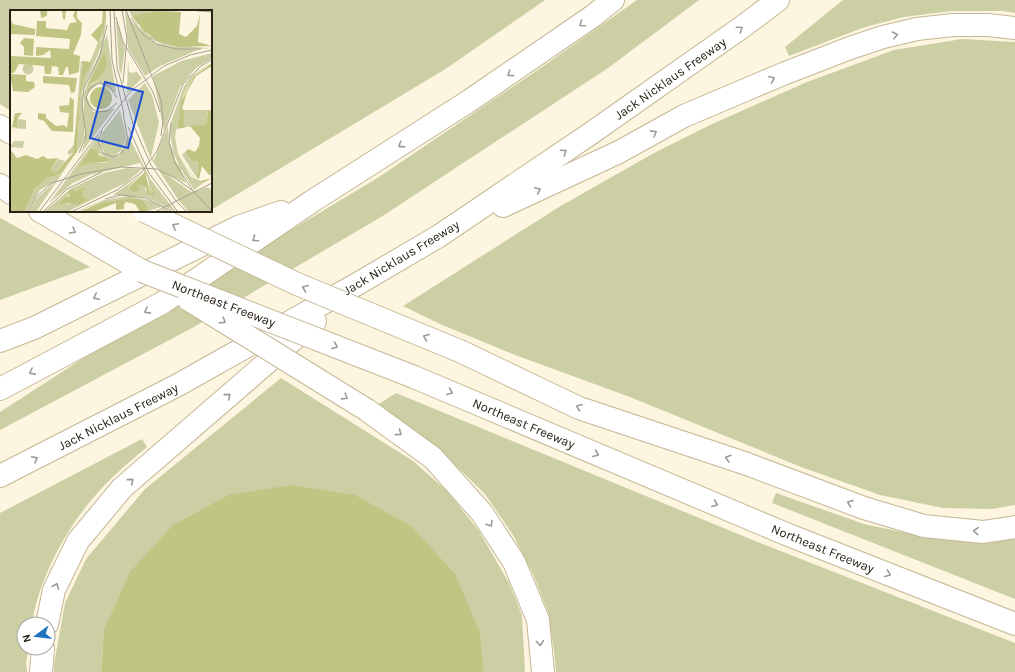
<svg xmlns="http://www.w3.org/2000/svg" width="1015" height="672" font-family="Karla,sans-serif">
	<rect width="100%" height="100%" fill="#fdf5e0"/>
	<!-- green -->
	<g fill="#cccfa4">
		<path d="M0 0H545L447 68 211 210V11H11V111L0 104Z"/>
		<path d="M637 0H699L608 68 381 217 192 328 0 430V412L158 310 379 177 545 65Z"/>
		<path d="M843 0H1015V13L1002 11H952L904 17 865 27 789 56 785 47Z"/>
		<path d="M962 39 1015 42V505L992 509 943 508 880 495 801 467 630 397 515 355 440 324 403 306 559 207 654 153 710 125 807 82 894 50Z"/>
		<path d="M0 218 90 267 0 300Z"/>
		<path d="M281 378 413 461 447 491 479 531 509 583 522 615 525 672H484L480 633 104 630 101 672H54V664L65 603 86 559 145 489Z"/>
		<path d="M396 393 760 543 1015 643V672H556L554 650 548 612 533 574 513 535 485 494 449 459 379 404Z"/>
		<path d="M142 439 147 447C128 463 110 478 94 497 65 530 38 581 32 624H24V648H29L26 663 27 672H0V513Z"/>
		<path d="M776 493 864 524 926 537 972 542 1015 538V599L772 503Z"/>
	</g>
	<!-- forest -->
	<path fill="#c1c583" d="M291 485 355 495 411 526 455 574 480 633 484 672H101L104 630 130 572 173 525 229 495Z"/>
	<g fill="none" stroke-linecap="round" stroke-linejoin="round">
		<!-- motorway casing -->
		<g stroke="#c4b795" stroke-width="24">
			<g id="motorway">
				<path d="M0 126 11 133"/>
				<path d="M0 185 11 193"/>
				<path d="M503 206 619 152 684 116 783 74 850 48 883 37 917 29 953 25H988L1015 28"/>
				<path d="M40 211 142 271"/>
				<path d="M0 341 34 328 238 227 281 212"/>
				<path d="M462 352 579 408 747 464 864 508 924 526 983 532 1015 527"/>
				<path d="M414 377 786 534 1015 624"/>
				<path d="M0 389 162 303 311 202 469 101 593 16 613 0"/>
				<path d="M367 410 433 458 482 513 514 562 538 620 543 672"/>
				<path d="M0 476 178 385 359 283 439 236 590 134 745 25 778 0"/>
				<path d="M47 624 54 590 78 541 122 488 315 321"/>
				<path d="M41 672 43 648"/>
			</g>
		</g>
		<!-- motorway -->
		<use href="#motorway" stroke="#fff" stroke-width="22"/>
		<!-- motorway-bridge casing -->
		<g stroke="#c4b795" stroke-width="24" stroke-linecap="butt">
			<g id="motorway-bridge">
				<path d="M144 211 297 284 462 352"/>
				<path d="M142 271 414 377"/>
				<path d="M189 300 367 410"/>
			</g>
		</g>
		<!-- motorway-bridge -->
		<use href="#motorway-bridge" stroke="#fff" stroke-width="22"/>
	</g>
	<!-- one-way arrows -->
	<defs><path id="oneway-chevron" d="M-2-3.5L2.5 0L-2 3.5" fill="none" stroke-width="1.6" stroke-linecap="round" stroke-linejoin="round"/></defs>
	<g stroke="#9e9b95">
		<use href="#oneway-chevron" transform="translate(582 24) rotate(145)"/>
		<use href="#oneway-chevron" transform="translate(740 29) rotate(-35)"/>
		<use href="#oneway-chevron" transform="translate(895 35) rotate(-14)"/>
		<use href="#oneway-chevron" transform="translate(510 74) rotate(146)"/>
		<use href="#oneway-chevron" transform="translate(772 79) rotate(-23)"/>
		<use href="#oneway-chevron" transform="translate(654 133) rotate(-29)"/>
		<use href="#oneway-chevron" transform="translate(401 145) rotate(147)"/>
		<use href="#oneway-chevron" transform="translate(564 152) rotate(-34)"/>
		<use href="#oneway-chevron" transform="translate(538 190) rotate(-25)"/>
		<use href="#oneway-chevron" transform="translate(175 226) rotate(-154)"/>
		<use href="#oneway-chevron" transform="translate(73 231) rotate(30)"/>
		<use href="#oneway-chevron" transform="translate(255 239) rotate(146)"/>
		<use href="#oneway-chevron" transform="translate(305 288) rotate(-158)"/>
		<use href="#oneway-chevron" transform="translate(96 297) rotate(154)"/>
		<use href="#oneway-chevron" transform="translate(147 311) rotate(152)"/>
		<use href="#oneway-chevron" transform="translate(223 321) rotate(32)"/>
		<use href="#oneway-chevron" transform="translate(426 337) rotate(-158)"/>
		<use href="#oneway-chevron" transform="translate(335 346) rotate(21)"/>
		<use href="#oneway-chevron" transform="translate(32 372) rotate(152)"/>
		<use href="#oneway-chevron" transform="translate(450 392) rotate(23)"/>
		<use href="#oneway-chevron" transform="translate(228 396) rotate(-41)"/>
		<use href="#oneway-chevron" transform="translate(345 397) rotate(32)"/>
		<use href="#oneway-chevron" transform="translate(579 407) rotate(-158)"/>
		<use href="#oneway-chevron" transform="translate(399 433) rotate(36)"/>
		<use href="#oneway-chevron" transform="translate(596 454) rotate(23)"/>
		<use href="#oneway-chevron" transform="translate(728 458) rotate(-162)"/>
		<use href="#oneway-chevron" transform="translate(35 459) rotate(-27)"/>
		<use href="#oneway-chevron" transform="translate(131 481) rotate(-41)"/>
		<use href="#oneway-chevron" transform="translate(850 503) rotate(-159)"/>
		<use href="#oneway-chevron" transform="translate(715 504) rotate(23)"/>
		<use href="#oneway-chevron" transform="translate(490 524) rotate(58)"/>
		<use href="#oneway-chevron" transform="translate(976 531) rotate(-175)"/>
		<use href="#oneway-chevron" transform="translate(888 574) rotate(21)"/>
		<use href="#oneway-chevron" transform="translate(56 586) rotate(-67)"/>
		<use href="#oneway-chevron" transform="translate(540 643) rotate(85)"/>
	</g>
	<g text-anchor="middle" stroke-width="3" stroke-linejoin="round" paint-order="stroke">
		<!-- street labels -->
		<g font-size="13" fill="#272114" stroke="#fff">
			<text transform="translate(670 78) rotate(-35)" y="5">Jack Nicklaus Freeway</text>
			<text transform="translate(401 257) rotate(-31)" y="5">Jack Nicklaus Freeway</text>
			<text transform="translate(224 303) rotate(21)" y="5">Northeast Freeway</text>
			<text transform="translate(118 416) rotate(-27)" y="5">Jack Nicklaus Freeway</text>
			<text transform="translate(524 423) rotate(23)" y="5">Northeast Freeway</text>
			<text transform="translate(823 548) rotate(22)" y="5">Northeast Freeway</text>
		</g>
	</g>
	<!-- overview -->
	<g transform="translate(10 10)">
		<rect width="202" height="202" fill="#fdf5e0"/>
		<path d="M96 0V11L93 32 72 82 75 124 72 134 26 202H19L26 189 46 171 30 180 17 202H14L25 179 36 169 50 164 67 142 70 88 73 69 88 32 91 30ZM115 0 121 11 146 34 188 40 150 56 135 66 118 38ZM119 0 171 1 139 2 128 15 140 26 182 37 202 38 185 39 156 36 137 27 122 7ZM106 9 115 39 111 65 109 57ZM97 24 106 83 88 73 76 85 84 102 105 98 71 143 74 135V83ZM95 42 97 57 89 69 80 75ZM202 43V48L186 58 170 77 154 121 143 66 171 51ZM118 50 119 62 124 63 126 61 132 68 117 83ZM202 50 184 66 173 86 165 127 168 144 181 167 193 173 184 180 165 150 160 124 161 112 174 76 181 67ZM71 51H73L65 134 63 143 58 145V141L64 135ZM12.5 59a5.5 5.5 0 1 1 11 0a5.5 5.5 0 1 1-11 0ZM135 73 142 85 149 112 141 147 144 150 158 116 159 131 176 173 156 164 181 182 198 177 202 181 201 202H179L169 191 140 147 118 90ZM110 100 116 125 115 138 105 145 95 143 90 135 92 123ZM174 100H198L196 114 177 117 174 115ZM8 109 16 110V119L0 118 7 117ZM89 125 91 142 109 146 118 125 141 170 166 202 136 187 103 185 132 164 118 177 119 179H129L125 176 127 174 135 176V180L143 186 145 179 140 177 143 181 140 183 138 169 130 153 80 165 63 173 39 193ZM82 139 95 147 97 153H82L69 157ZM4 131H14L13 138 0 137ZM175 142 181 150 188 151 187 168 172 145ZM48 149 55 151 45 163 41 159ZM117 158 132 159 117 172 57 202H34L58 181 60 187 57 185 47 196 78 190 72 185 76 176 65 181 62 178 94 163ZM118 186 138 190 150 195 160 202H148L154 199 151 197 135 202 139 196 136 193 118 188 91 193 65 202 94 190Z" fill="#cccfa4" fill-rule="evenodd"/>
		<path d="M30 0H56L55 10 53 9 52 1H37V6L31 8ZM65 0H67V8L72 13 71 25 63 44 70 46 69 62 59 65 58 57H56L53 65H49L48 57 42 56 41 64H35L34 56 9 54 4 63H0V46L41 48 40 40 33 45 26 46V37L59 39 60 29 26 26 27 11H36V18L57 20 60 13 67 12 63 6ZM93 0H96L94 17 89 33 81 25 92 13ZM146 1 171 2 169 24 176 27 187 16 190 3 188 32 202 36 169 37 148 31 133 20 123 6ZM0 9 3 14 25 19V25L0 24ZM14 28 24 29 23 46 14 45V37L10 33ZM95 41 97 57 89 69 78 75ZM73 51 82 52 74 67 70 88 67 142 50 164 36 169 25 179 14 202H0V139L7 148 16 145 27 149 33 146 38 149 48 148 41 159 45 163 63 143ZM202 53V56L186 66 177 82 172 99 174 100V115L177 117 167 119 171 92 184 66ZM0 64 16 65V71L24 72 25 77 18 82 3 81ZM33 66 67 68 65 82 61 83 59 75 33 73ZM80 88a11 11 0 1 1 22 0a11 11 0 1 1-22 0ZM60 87 64 90 63 122 42 121 34 111 28 109V103L36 104V108L46 116 54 115 57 118 59 103 50 102 49 96 59 95ZM198 100 202 101V164L199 165 192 156 189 169 187 168 188 151H182L175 142 178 139 185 142 189 136 190 128 180 116 196 114ZM5 103H12L8 108 7 117H2ZM81 139 87 140 89 145 97 148 98 152 82 153 69 157ZM168 144 185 169 191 171 202 168 193 173 185 170ZM135 162 140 183 143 181 140 176 145 179 143 186 138 184 135 176 126 175 130 180 124 182 118 178ZM76 176 72 185 78 190 69 195 59 193 47 196 56 186 60 187 58 181 62 178 65 181ZM118 188 131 190 138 195V198L135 202H130L125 194 116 192 114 194V199L106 200V193L83 202H68L91 193Z" fill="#c1c583"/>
		<path fill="none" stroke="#a7a08e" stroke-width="1" d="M100 0 102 50 114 104M104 0 107 57 123 114 141 155 166 191 177 202M112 0 117 29 113 73M116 0 151 90 153 110 151 126M179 0 202 2M106 7 113 32 143 82 150 102M121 8 133 24 147 34 166 39H191M107 88 99 76 90 73 80 78 76 88 79 96 87 102 97 101 107 93M161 113 159 132 165 153 183 181 202 201M118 117 139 163 168 202M92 121 88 132 93 143 103 147 112 143 118 130 113 103M69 143 76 126 72 95 74 78 90 45 97 15M95 189 111 185 136 188 163 202M18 202 26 187 42 173 71 164 111 157 147 159 165 168 183 181M29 202 121 81 154 56 180 45 202 40M33 202 57 179 92 162M61 202 107 180 131 163 147 141 173 74 191 56 202 49M145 202 202 173"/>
		<path fill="#1d4ed8" fill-opacity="0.15" stroke="#1d4ed8" stroke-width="2" d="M95 72 133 82 118 138 80 128Z"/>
		<rect width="202" height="202" fill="none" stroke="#272114" stroke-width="2"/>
	</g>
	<!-- north arrow -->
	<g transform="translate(36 636) rotate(255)"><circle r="19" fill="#ffffff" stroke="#a9a6a1"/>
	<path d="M0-3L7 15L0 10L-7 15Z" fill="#1e73c1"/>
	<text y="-6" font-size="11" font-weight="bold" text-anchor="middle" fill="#272114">N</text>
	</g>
</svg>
